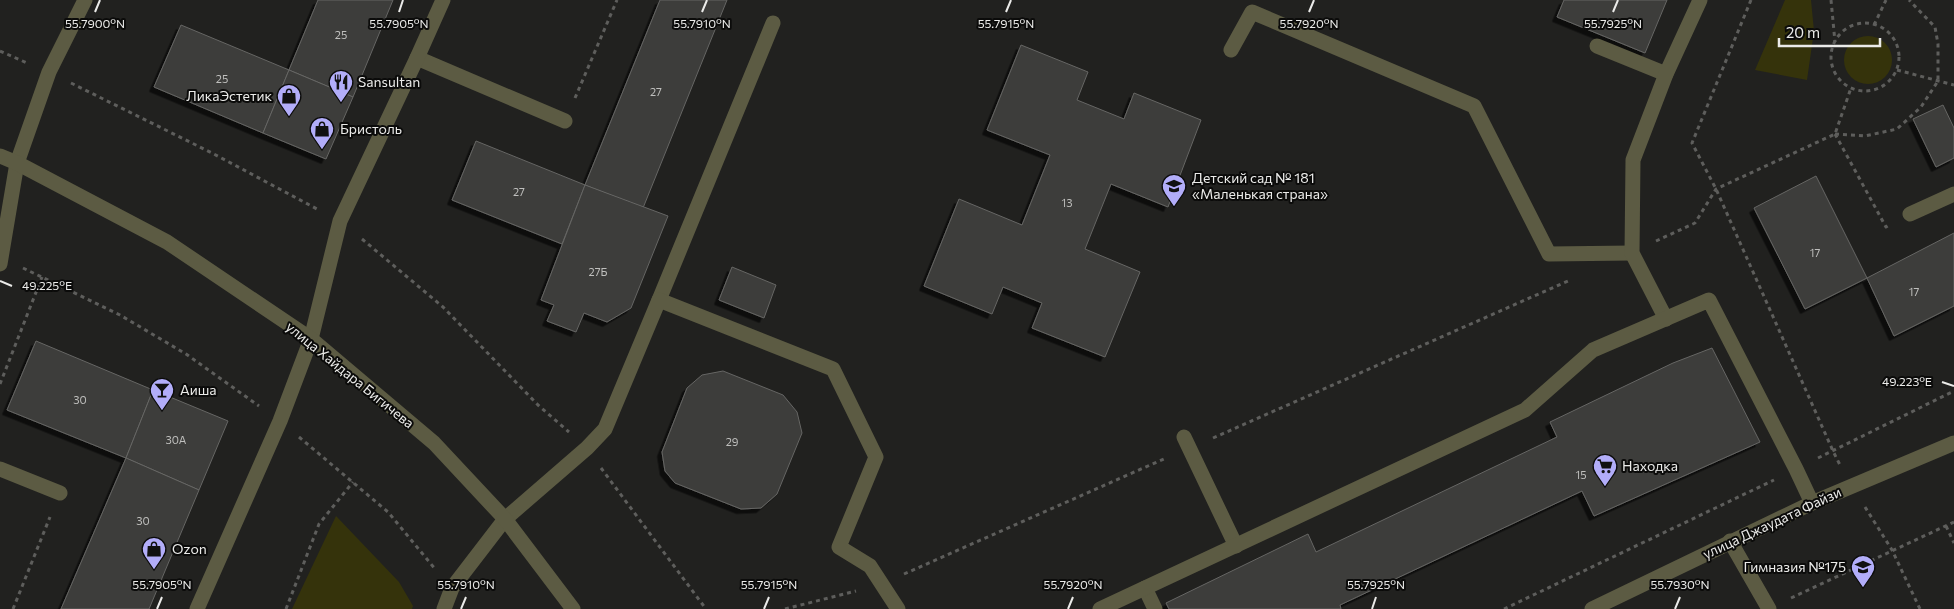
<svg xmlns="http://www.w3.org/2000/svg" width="1954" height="609" font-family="Commissioner,sans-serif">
	<defs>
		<filter id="shadow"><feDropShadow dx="-4.5" dy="4.5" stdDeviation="0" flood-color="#0009"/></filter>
	</defs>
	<rect width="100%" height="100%" fill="#21211f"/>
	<!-- green -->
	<g fill="#35330b">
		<path d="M1785 0H1811L1814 31 1807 80 1755 70Z"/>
		<circle cx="1868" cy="60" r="24"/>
		<path d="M336 516 399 582 413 606 412 609H292Z"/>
	</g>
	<!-- building -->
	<g fill="#3c3c3a" stroke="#666664" filter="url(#shadow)">
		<path d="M318 0H393L353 97 289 70Z"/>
		<path d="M660 0H727L643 208 585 185Z"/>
		<path d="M1564 0H1667L1645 53 1557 17Z"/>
		<path d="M181 25 289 70 263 133 154 87Z"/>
		<path d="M1021 45 1088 72 1077 100 1124 119 1134 93 1201 120 1168 207 1111 184 1085 249 1140 272 1105 357 1032 328 1042 303 1003 287 992 314 924 286 959 199 1022 225 1050 155 987 130Z"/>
		<path d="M289 70 353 97 326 159 263 133Z"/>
		<path d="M1943 105 1954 128V158L1936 167 1913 119Z"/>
		<path d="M476 141 585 185 562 244 452 200Z"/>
		<path d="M1816 176 1867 278 1805 309 1754 208Z"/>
		<path d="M585 185 668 216 631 308 607 322 584 313 576 332 547 321 554 305 541 300Z"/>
		<path d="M1954 233V306L1894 336 1867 278Z"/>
		<path d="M732 267 776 285 764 318 719 300Z"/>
		<path d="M36 341 153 390 126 458 7 410Z"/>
		<path d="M1712 348 1760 442 1594 516 1582 491 1340 605 1341 609H1169L1166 603 1308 534 1316 552 1557 437 1550 422 1673 363Z"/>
		<path d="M723 371 783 395 797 412 802 433 777 494 761 508 741 509 675 483 665 471 662 452 687 388 702 375Z"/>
		<path d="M153 390 228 421 199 490 126 458Z"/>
		<path d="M126 458 199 490 149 609H61Z"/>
	</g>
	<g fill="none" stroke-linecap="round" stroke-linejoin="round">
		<!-- path -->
		<g stroke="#5e5e5c" stroke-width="3" stroke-dasharray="4 4" stroke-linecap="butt">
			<path d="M1751 0 1692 143 1716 189 1833 451 1840 465"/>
			<path d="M1831 0 1835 42"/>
			<circle cx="1865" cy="57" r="34"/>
			<path d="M1874 25 1886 0"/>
			<path d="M0 51 27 63"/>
			<path d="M1897 70 1954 85"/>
			<path d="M71 83 212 153 317 209"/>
			<path d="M575 98 617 0"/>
			<path d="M1835 134 1865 136 1897 129 1921 107 1938 81V44L1935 27 1909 0"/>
			<path d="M1835 134 1886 227 1889 225"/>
			<path d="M362 239 443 307 538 405 569 432"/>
			<path d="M1656 241 1695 223 1716 189 1835 134 1851 88"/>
			<path d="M23 268 120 315 186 354 259 406"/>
			<path d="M0 384 42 277"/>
			<path d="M299 437 388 512 436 570"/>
			<path d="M1213 438 1568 281"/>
			<path d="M1818 458 1954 391"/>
			<path d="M601 468 706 609"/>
			<path d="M1865 507 1892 550 1920 609"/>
			<path d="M1946 526 1954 543"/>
			<path d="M904 574 1166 458"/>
			<path d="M1791 598 1954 522"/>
			<path d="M13 609 50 517"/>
			<path d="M286 609 319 524 353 482"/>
			<path d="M785 609 856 591"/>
			<path d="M1504 609 1774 480"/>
		</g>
		<!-- lane -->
		<g stroke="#5c5b43" stroke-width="15">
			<path d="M1597 46 1666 74"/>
			<path d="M1231 50 1252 12 1474 106 1549 254 1632 253"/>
			<path d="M417 58 565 121"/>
			<path d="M1910 214 1954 194"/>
			<path d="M0 264 17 163 49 72 85 0"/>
			<path d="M659 300 773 23"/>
			<path d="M1666 319 1632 253 1633 160 1666 74 1700 0"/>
			<path d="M1184 437 1236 546"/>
			<path d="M0 469 60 493"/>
			<path d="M1730 541 1769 609"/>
			<path d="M1145 588 1155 609"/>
			<path d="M197 609 280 421 311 339 340 221 417 58 443 0"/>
			<path d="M444 609 452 588 505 519 587 448 605 429 659 300 833 369 876 457 839 547 870 566 898 609"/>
			<path d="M1100 609 1525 410 1593 350 1709 300 1796 469 1812 503"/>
		</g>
		<!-- street -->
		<g stroke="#5c5b43" stroke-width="15">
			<path d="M0 156 17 163 167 242 311 339 434 443 505 519 573 609"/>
			<path d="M1592 609 1812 503 1954 443"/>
		</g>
	</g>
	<!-- ticks -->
	<path fill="none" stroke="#ebebe9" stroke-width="2" d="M95 12 100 0M399 12 403 0M702 12 707 0M1006 12 1011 0M1309 12 1314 0M1613 12 1618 0M0 281 12 286M1942 382 1954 386M157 609 162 597M461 609 466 597M764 609 769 597M1068 609 1073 597M1372 609 1376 597M1675 609 1680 597"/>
	<!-- icons -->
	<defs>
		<g id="restaurant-pin" transform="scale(1.25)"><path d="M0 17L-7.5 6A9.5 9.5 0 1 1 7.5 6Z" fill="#b2adf9" stroke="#0b0b0a"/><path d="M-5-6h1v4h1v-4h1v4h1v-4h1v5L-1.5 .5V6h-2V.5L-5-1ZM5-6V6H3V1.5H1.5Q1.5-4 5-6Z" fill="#111"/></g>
		<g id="shop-pin" transform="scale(1.25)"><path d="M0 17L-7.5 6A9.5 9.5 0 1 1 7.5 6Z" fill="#b2adf9" stroke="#0b0b0a"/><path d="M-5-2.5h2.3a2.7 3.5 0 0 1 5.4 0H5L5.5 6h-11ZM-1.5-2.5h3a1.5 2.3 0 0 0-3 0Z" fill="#111"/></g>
		<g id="school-pin" transform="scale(1.25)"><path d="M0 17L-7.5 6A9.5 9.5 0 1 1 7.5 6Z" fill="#b2adf9" stroke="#0b0b0a"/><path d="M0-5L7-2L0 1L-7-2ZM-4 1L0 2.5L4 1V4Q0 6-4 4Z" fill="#111"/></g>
		<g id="bar-pin" transform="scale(1.25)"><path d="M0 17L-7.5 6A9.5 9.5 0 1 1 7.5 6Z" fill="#b2adf9" stroke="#0b0b0a"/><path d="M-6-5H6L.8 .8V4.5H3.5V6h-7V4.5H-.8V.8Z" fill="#111"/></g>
		<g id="supermarket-pin" transform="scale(1.25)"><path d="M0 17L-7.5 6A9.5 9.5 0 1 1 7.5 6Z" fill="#b2adf9" stroke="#0b0b0a"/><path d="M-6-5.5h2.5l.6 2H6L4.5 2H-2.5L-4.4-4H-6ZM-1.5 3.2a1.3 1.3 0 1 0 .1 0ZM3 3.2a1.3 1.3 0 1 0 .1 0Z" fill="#111"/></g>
	</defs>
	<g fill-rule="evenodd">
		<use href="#restaurant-pin" x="341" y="82"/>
		<use href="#shop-pin" x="289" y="96"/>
		<use href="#shop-pin" x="322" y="129"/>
		<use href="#school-pin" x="1174" y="186"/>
		<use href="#bar-pin" x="162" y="390"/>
		<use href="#supermarket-pin" x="1605" y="466"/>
		<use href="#shop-pin" x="154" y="549"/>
		<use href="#school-pin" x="1863" y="567"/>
	</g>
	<g text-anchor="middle" stroke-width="4" stroke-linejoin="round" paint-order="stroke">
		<!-- number labels -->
		<g font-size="11" fill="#bfbfbd">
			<text x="341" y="39">25</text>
			<text x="222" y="83">25</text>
			<text x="656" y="96">27</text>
			<text x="519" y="196">27</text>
			<text x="1067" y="207">13</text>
			<text x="1815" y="257">17</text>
			<text x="598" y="276">27Б</text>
			<text x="1914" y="296">17</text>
			<text x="80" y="404">30</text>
			<text x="176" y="444">30А</text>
			<text x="732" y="446">29</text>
			<text x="1581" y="479">15</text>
			<text x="143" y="525">30</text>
		</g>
		<!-- poi labels -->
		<g font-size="14" fill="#ebebe9" stroke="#0b0b0a" text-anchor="start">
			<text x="358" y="87">Sansultan</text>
			<text x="272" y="101" text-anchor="end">ЛикаЭстетик</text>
			<text x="340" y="134">Бристоль</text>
			<text x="1192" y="183">Детский сад № 181<tspan x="1192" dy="16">«Маленькая страна»</tspan></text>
			<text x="180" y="395">Аиша</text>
			<text x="1622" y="471">Находка</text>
			<text x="172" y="554">Ozon</text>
			<text x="1846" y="572" text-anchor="end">Гимназия №175</text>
		</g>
		<!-- street labels -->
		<g font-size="14" fill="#ebebe9" stroke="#0b0b0a">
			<text transform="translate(350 375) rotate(39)" y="5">улица Хайдара Бигичева</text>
			<text transform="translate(1772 523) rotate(-25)" y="5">улица Джаудата Файзи</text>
		</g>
	</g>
	<g font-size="12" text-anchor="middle" fill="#ebebe9" stroke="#0b0b0a" stroke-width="4" stroke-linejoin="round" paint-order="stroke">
		<text x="399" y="28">55.7905°N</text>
		<text x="702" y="28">55.7910°N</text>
		<text x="1006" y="28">55.7915°N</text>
		<text x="1613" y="28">55.7925°N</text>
		<text x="95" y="28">55.7900°N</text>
		<text x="1309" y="28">55.7920°N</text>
		<text x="47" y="290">49.225°E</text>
		<text x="1907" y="386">49.223°E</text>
		<text x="162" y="589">55.7905°N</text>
		<text x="466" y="589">55.7910°N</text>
		<text x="769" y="589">55.7915°N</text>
		<text x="1073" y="589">55.7920°N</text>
		<text x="1376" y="589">55.7925°N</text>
		<text x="1680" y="589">55.7930°N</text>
	</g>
	<!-- scale -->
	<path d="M1779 38v8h101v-8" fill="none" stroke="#ebebe9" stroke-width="2.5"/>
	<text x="1786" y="38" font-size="15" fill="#ebebe9" stroke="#0b0b0a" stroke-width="4" paint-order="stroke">20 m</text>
</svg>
